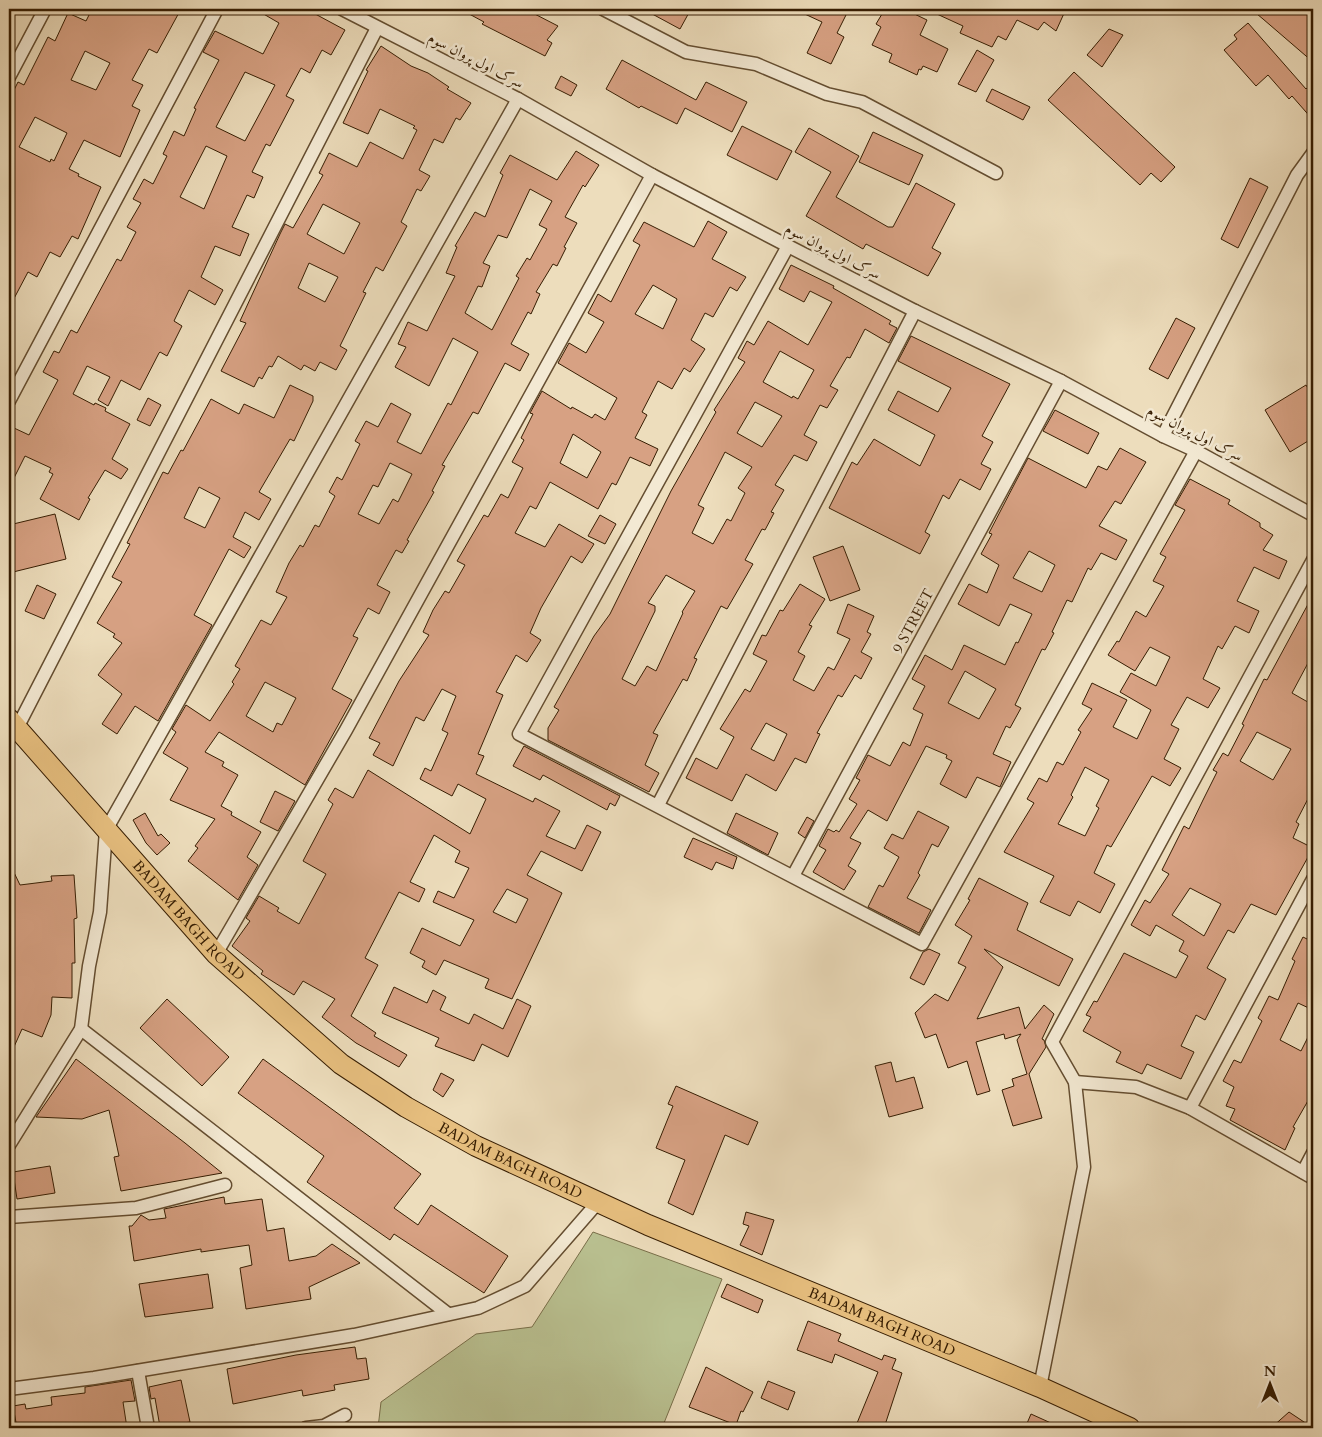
<svg xmlns="http://www.w3.org/2000/svg" width="1322" height="1437" font-family="Cardo,Amiri,serif">
	<rect width="100%" height="100%" fill="#edddbc"/>
	<filter id="stains"><feTurbulence type="fractalNoise" baseFrequency=".004" numOctaves="4"/><feColorMatrix values="0 0 0 0 .2 0 0 0 0 .09 0 0 0 0 .02 0 0 0 .5 -.17"/></filter>
	<radialGradient id="worn" r=".72"><stop offset=".6" stop-color="#630" stop-opacity="0"/><stop offset="1" stop-color="#630" stop-opacity=".3"/></radialGradient>
	<!-- green -->
	<path fill="#b9c090" stroke="#786e49" d="M593 1232 722 1279 662 1428H378L381 1402 476 1334 532 1327Z"/>
	<!-- building -->
	<g fill="#d7a183" stroke="#361d02" fill-rule="evenodd">
		<path d="M92 9H181L157 53 149 49 132 80 143 85 132 106 140 110 120 157 84 140 69 169 79 174 78 176 101 187 78 239 72 236 60 257 50 252 37 277 28 272 9 308V100L18 82 24 85 48 37 55 41 68 13 86 21ZM85 51 110 63 96 90 71 80ZM35 117 67 133 54 161 51 159 50 162 19 147Z"/>
		<path d="M255 9H306L345 30 331 55 322 50 310 73 301 68 286 96 294 100 270 146 266 144 252 172 263 177 254 198 247 195 232 227 249 234 240 256 215 246 201 277 223 290 215 305 189 290 174 321 182 326 167 356 160 352 159 353 140 390 121 380 108 406 98 400 110 377 87 366 73 394 94 405 95 403 106 408 105 411 130 424 112 459 128 469 121 479 105 470 88 498 90 499 79 520 40 499 53 474 49 472 51 468 25 456 9 488V439L14 428 29 435 58 380 43 372 54 351 59 353 71 330 77 333 117 259 121 261 136 232 127 227 141 203 133 199 144 179 153 184 167 156 163 154 174 131 184 136 196 109 194 108 219 60 203 52 215 31 263 54 279 23ZM245 72 275 85 245 141 216 127ZM206 146 227 156 204 209 180 197Z"/>
		<path d="M460 9H525L558 26 547 40 552 43 545 56 482 24 484 22Z"/>
		<path d="M643 9H691L680 29Z"/>
		<path d="M794 9H849L837 33 844 37 831 64 807 53 822 22Z"/>
		<path d="M885 9H904L927 20 920 35 948 49 937 72 923 66 921 70 919 69 917 75 889 62 892 54 872 45 881 27 876 24Z"/>
		<path d="M926 9H1066L1056 31 1044 22 1038 30 1017 20 1006 40 998 36 992 47 960 33 963 26Z"/>
		<path d="M1251 9H1313V62L1263 19Z"/>
		<path d="M1248 23 1306 89 1313 82V120L1292 96 1289 99 1268 75 1256 86 1224 50 1237 39 1234 35Z"/>
		<path d="M1109 29 1123 35 1102 67 1087 55Z"/>
		<path d="M381 46 411 66 428 73 449 87 447 89 471 103 460 120 456 118 443 143 434 139 419 170 430 176 421 191 417 189 401 222 407 226 383 271 376 267 363 292 366 293 340 346 347 350 336 370 320 362 315 371 304 365 301 370 278 356 272 367 269 366 262 379 259 377 254 387 221 371 246 323 240 321 280 234 285 224 293 228 323 175 319 173 329 153 357 167 370 142 403 159 417 130 413 128 415 126 380 109 368 134 343 123 368 71 366 70ZM323 204 360 223 344 254 307 234ZM309 263 338 277 325 302 298 288Z"/>
		<path d="M977 50 994 60 976 92 958 84Z"/>
		<path d="M622 60 696 100 706 82 747 102 732 132 685 108 677 124 641 106 639 108 606 89Z"/>
		<path d="M1074 72 1175 167 1161 182 1151 173 1140 185 1048 100Z"/>
		<path d="M561 76 577 85 571 96 555 88Z"/>
		<path d="M992 89 1030 107 1023 120 986 101Z"/>
		<path d="M742 126 792 151 777 180 727 155Z"/>
		<path d="M809 128 859 156 836 197 888 227H893L916 183 955 204 932 248 941 253 928 276 866 244 863 249 806 216 831 172 795 152Z"/>
		<path d="M873 132 923 155 909 185 859 162Z"/>
		<path d="M576 151 599 165 585 187 583 185 565 217 577 223 564 247 566 248 557 266 553 264 536 292 540 294 531 314 528 312 511 344 529 354 520 371 505 363 478 414 473 412 442 465 445 466 432 491 434 492 407 540 409 541 402 553 396 550 377 585 390 592 379 614 368 608 353 636 358 638 332 689 352 700 305 785 219 732 205 752 224 762 222 766 238 775 221 806 232 812 231 815 261 832 247 857 258 865 238 900 188 861 198 848 195 846 215 819 170 800 188 768 163 753 176 732 172 729 186 705 210 721 234 684 232 682 240 669 235 666 261 620 271 625 287 597 276 592 289 563 300 545 303 547 315 525 319 527 335 496 329 492 337 477 342 480 360 444 355 441 366 421 378 427 391 403 411 414 397 442 421 454 448 403 451 405 478 352 453 338 429 386 395 367 406 347 398 344 408 322 427 331 455 276 446 273 457 247 455 246 475 212 485 217 503 175 500 173 510 155 557 180ZM530 189 552 201 539 225 547 229 530 260 527 258 516 276 519 278 492 330 465 313 478 286 482 287 490 266 483 263 498 235 507 238ZM390 463 412 474 398 502 393 499 379 524 358 514 373 485 378 487ZM265 682 296 698 282 725 277 723 273 732 246 716Z"/>
		<path d="M1250 178 1268 187 1238 248 1221 239Z"/>
		<path d="M708 221 727 232 712 259 746 277 737 291 730 287 713 317 705 313 691 340 705 349 690 372 684 368 672 389 658 381 642 412 647 415 635 438 658 449 650 466 630 457 616 485 612 483 598 509 550 482 536 509 530 506 515 533 545 547 559 524 594 544 582 563 571 556 541 608 530 633 541 640 527 662 516 655 496 692 503 695 478 754 484 756 476 774 533 802 535 798 560 811 546 836 575 849 587 825 601 832 582 871 541 851 527 875 562 893 512 999 485 988 489 979 444 960 436 975 422 967 425 961 410 953 422 928 460 946 474 920 433 902 438 891 454 898 469 868 455 862 460 851 434 835 410 882 425 889 419 902 399 892 365 958 378 965 351 1016 376 1033 374 1036 407 1055 399 1067 356 1043 322 1017 335 999 303 981 294 995 261 974 263 971 232 946 250 921 246 918 259 896 279 908 277 911 299 924 326 874 303 861 333 804 328 800 335 788 353 798 368 770 470 834 486 799 458 784 452 796 420 779 425 768 431 771 448 733 442 730 456 696 442 689 424 721 416 717 393 766 373 755 380 743 369 738 399 681 429 635 423 632 433 610 445 591 449 593 465 565 457 561 484 515 488 517 501 494 508 498 523 468 512 462 524 440 521 438 533 414 530 413 542 391 571 409 572 407 592 418 595 414 605 420 617 398 558 363 569 343 586 353 604 322 588 313 598 294 611 302 640 245 633 241 644 222 694 247ZM653 285 677 299 663 329 635 314ZM573 434 601 452 587 478 560 463ZM507 889 528 899 516 923 493 912Z"/>
		<path d="M791 265 834 286 833 288 891 321 889 324 897 328 889 343 865 329 850 358 847 357 830 386 838 390 827 408 820 405 804 435 817 442 807 461 794 455 775 485 784 490 771 512 774 513 765 530 762 529 745 560 753 564 727 609 721 606 694 658 697 659 687 681 683 679 653 733 658 735 645 765 659 773 649 792 548 740V728L559 710 554 707 594 636 610 614 671 491 716 412 714 410 745 362 738 358 747 341 754 345 768 321 808 345 832 302 810 291 804 302 779 289ZM780 351 814 370 798 399 793 396 792 398 763 382ZM755 402 782 416 762 447 737 433ZM725 452 752 467 738 488 745 493 731 521 727 519 713 544 692 533 704 508 698 505ZM666 575 695 591 682 612 683 613 656 671 647 666 635 686 622 679 655 611V606L648 603Z"/>
		<path d="M1176 318 1195 328 1168 379 1149 369Z"/>
		<path d="M911 336 1010 384 982 436 993 442 981 464 991 469 980 490 960 479 949 499 943 495 925 532 930 535 920 554 829 508 852 462 857 465 874 439 920 466 935 435 888 410 898 391 938 412 951 388 898 361Z"/>
		<path d="M290 385 313 396V401L294 441 290 439 259 492 271 499 259 520 245 512 233 537 251 547 244 558 229 549 194 615 212 625 158 721 135 706 117 734 102 724 122 694 98 675 122 643 113 637 115 634 97 623 122 582 112 577 130 544 127 543 163 472 168 474 181 450 183 451 211 399 239 414 244 404 274 418ZM199 487 220 498 205 528 184 518Z"/>
		<path d="M1306 385 1313 397V438L1290 452 1265 410Z"/>
		<path d="M148 398 161 405 150 426 137 420Z"/>
		<path d="M1055 410 1099 433 1088 454 1043 431Z"/>
		<path d="M1120 448 1146 462 1121 504 1115 501 1099 526 1127 540 1116 560 1101 553 1091 570 1088 568 1072 602 1067 600 1052 632 1054 633 1045 650 1042 649 1015 705 1021 708 1010 728 1006 726 993 754 1011 762 1000 787 977 777 966 798 940 784 952 761 946 758 947 755 926 746 887 821 868 810 850 838 861 843 848 866 856 871 844 890 813 872 826 850 819 846 828 829 834 832 836 830 839 832 857 804 849 799 860 780 856 778 868 755 890 766 903 742 910 746 923 714 913 709 925 686 912 679 925 655 952 670 964 645 1005 665 1016 642 1018 643 1032 614 1010 604 999 626 958 604 969 584 987 593 999 565 981 554 992 534 989 533 1028 458 1086 488 1098 466 1107 470ZM1029 551 1055 565 1042 592 1013 578ZM965 671 996 689 979 719 948 703Z"/>
		<path d="M1190 479 1230 500 1228 504 1260 523V527L1273 535 1263 550 1287 561 1279 579 1254 567 1237 601 1259 611 1249 633 1235 626 1222 649 1218 646 1203 679 1220 688 1208 708 1187 697 1171 725 1179 729 1164 759 1181 768 1170 786 1152 776 1111 847 1107 845 1094 873 1115 884 1100 913 1078 901 1070 916 1040 902 1054 876 1004 852 1034 803 1027 799 1039 778 1047 782 1057 762 1063 765 1081 732 1078 730 1092 709 1082 704 1092 683 1127 700 1113 727 1137 739 1151 710 1120 692 1131 673 1156 686 1170 657 1150 647 1135 671 1108 655 1117 641 1119 642 1136 611 1146 617 1164 586 1153 581 1166 557 1160 554 1185 510 1175 505ZM1085 767 1109 780 1096 806 1099 808 1085 836 1058 824 1073 797 1071 795Z"/>
		<path d="M55 514 66 559 9 573V525Z"/>
		<path d="M600 515 616 524 605 544 588 536Z"/>
		<path d="M843 546 860 590 830 601 813 557Z"/>
		<path d="M800 584 825 599 809 625 812 626 798 652 805 656 793 680 814 691 828 667 834 670 850 639 837 633 848 604 874 616 867 632 871 634 861 652 872 658 861 679 855 675 842 697 838 695 817 733 820 734 806 763 795 758 776 791 746 774 732 801 686 778 696 758 717 769 734 737 720 729 745 689 750 692 767 661 753 654 762 635 766 636 780 610 783 611ZM766 723 787 734 774 761 751 749Z"/>
		<path d="M37 585 56 594 44 619 25 611Z"/>
		<path d="M1313 595V666L1308 663 1292 693 1313 705V789L1296 822 1299 824 1293 838 1313 848 1276 915 1251 904 1234 933 1228 930 1207 968 1226 979 1205 1020 1196 1015 1181 1046 1194 1052 1181 1079 1147 1064 1142 1074 1116 1062 1121 1052 1083 1031 1091 1017 1086 1015 1094 1001 1097 1002 1124 953 1176 978 1188 956 1179 951 1184 941 1156 925 1150 936 1131 925 1145 900 1150 903 1169 874 1162 870 1184 826 1189 829 1203 800 1217 772 1213 770 1223 753 1228 756 1244 725 1242 724 1264 679 1267 680ZM1257 732 1291 749 1273 780 1240 761ZM1190 888 1221 904 1204 936 1172 915Z"/>
		<path d="M524 746 620 796 615 806 610 803 607 810 543 775 540 780 513 766Z"/>
		<path d="M275 791 295 801 278 831 260 822Z"/>
		<path d="M918 811 949 827 938 847 932 844 918 873 920 875 907 898 931 910 919 933 868 907 879 885 883 887 899 857 884 848 892 834 903 839Z"/>
		<path d="M145 813 158 836 161 834 170 843 157 855 146 843 133 820Z"/>
		<path d="M736 813 778 833 768 855 727 833Z"/>
		<path d="M807 817 814 821 805 838 798 833Z"/>
		<path d="M693 838 737 857 733 869 716 862 712 870 684 857Z"/>
		<path d="M9 862 20 885 52 881 51 876 74 875 77 918 74 919 75 963H72V998L52 997 51 1015 42 1037 22 1029 9 1058Z"/>
		<path d="M979 878 1028 903 1017 930 1073 959 1059 986 984 949 1003 967 977 1019 1019 1007 1025 1029 1044 1005 1054 1014 1042 1039 1044 1040 1046 1047 1029 1074 1042 1118 1013 1126 1002 1090 1014 1086 1012 1079 1027 1074 1017 1040 1021 1034 1005 1039 1004 1034 976 1042 990 1091 977 1095 967 1061 948 1068 936 1034 925 1038 915 1013 935 994 948 1001 966 967 958 963 972 936 955 925 970 900 968 899Z"/>
		<path d="M1303 937 1313 942V1010L1298 1003 1280 1040 1301 1051 1313 1027V1092L1293 1127 1295 1128 1285 1150 1230 1120 1235 1109 1226 1106 1234 1087 1223 1081 1234 1060 1241 1063 1262 1021 1258 1018 1269 996 1278 1000 1295 961 1292 959Z"/>
		<path d="M929 949 940 954 924 985 910 978 923 952Z"/>
		<path d="M394 987 427 1003 433 990 446 997 440 1010 469 1024 474 1014 503 1029 517 999 531 1006 508 1057 482 1044 474 1061 435 1046 439 1038 382 1013Z"/>
		<path d="M167 999 229 1057 202 1086 140 1028Z"/>
		<path d="M76 1059 185 1143 222 1173 121 1191 114 1157 119 1156 109 1110 82 1119 36 1117Z"/>
		<path d="M263 1059 421 1174 394 1208 418 1225 431 1205 508 1256 484 1293 394 1234 390 1240 307 1182 324 1156 238 1093Z"/>
		<path d="M891 1062 896 1082 914 1077 923 1108 889 1117 875 1066Z"/>
		<path d="M441 1073 454 1080 443 1097 433 1090Z"/>
		<path d="M676 1086 758 1122 748 1145 725 1135 693 1215 668 1203 685 1160 656 1148 673 1106 668 1104Z"/>
		<path d="M50 1166 55 1193 17 1199 13 1172Z"/>
		<path d="M224 1197 225 1204 262 1199 267 1231 284 1228 289 1261 316 1256 332 1244 360 1263 309 1287 311 1299 246 1309 240 1268 252 1265 249 1245 201 1252V1249L134 1261 129 1226H132L141 1215 149 1220 166 1218 164 1209Z"/>
		<path d="M746 1212 774 1220 762 1255 740 1245 749 1226 743 1224Z"/>
		<path d="M208 1274 213 1308 145 1317 139 1284Z"/>
		<path d="M727 1284 763 1300 758 1313 721 1297Z"/>
		<path d="M808 1321 841 1334 838 1341 882 1360 884 1355 896 1359 892 1369 902 1373 884 1428H855L878 1372 835 1354 832 1363 797 1350Z"/>
		<path d="M355 1347 357 1359 366 1358 369 1379 334 1385 335 1390 303 1396 302 1390 233 1404 227 1369 296 1355Z"/>
		<path d="M706 1367 753 1392 743 1412 741 1411 736 1425 689 1407Z"/>
		<path d="M131 1380 135 1401 123 1402 127 1428H17L13 1406 25 1404 26 1409 52 1405 51 1397 85 1393V1387Z"/>
		<path d="M181 1380 190 1422 160 1427 155 1398 151 1399 149 1387Z"/>
		<path d="M768 1381 795 1392 788 1410 761 1398Z"/>
		<path d="M1289 1412 1313 1428H1271Z"/>
		<path d="M1031 1414 1062 1428H1025Z"/>
	</g>
	<g fill="none" stroke-linecap="round" stroke-linejoin="round">
		<!-- minor casing -->
		<g stroke="#644d30" stroke-width="15">
			<g id="minor">
				<path d="M342 9 518 99 652 175 788 246 915 311 1061 381 1163 436 1196 451 1313 515"/>
				<path d="M603 9 686 52 756 64 827 94 862 102 996 173"/>
				<path d="M9 77 45 9"/>
				<path d="M788 246 519 734 922 944 1196 451"/>
				<path d="M9 401 217 9"/>
				<path d="M1163 436 1297 175 1313 153"/>
				<path d="M16 730 377 28"/>
				<path d="M658 805 915 311"/>
				<path d="M793 876 1061 381"/>
				<path d="M216 954 346 730 652 175"/>
				<path d="M81 1029 448 1314"/>
				<path d="M1075 1082 1136 1087 1190 1108 1313 1178"/>
				<path d="M1190 1108 1313 879"/>
				<path d="M9 1145 81 1029 89 966 100 912 106 830 518 99"/>
				<path d="M1303 1172 1313 1153"/>
				<path d="M9 1217 136 1208 225 1185"/>
				<path d="M138 1371 148 1428"/>
				<path d="M1040 1387 1084 1167 1075 1082 1052 1042 1313 560"/>
				<path d="M9 1389 94 1378 354 1335 478 1308 525 1286 599 1201"/>
				<path d="M306 1428 324 1426 345 1415"/>
			</g>
		</g>
		<!-- primary casing -->
		<g stroke="#361d02" stroke-width="22">
			<g id="primary">
				<path id="s1" d="M9 719 216 954 341 1064 406 1107 476 1146 648 1225 1040 1387 1130 1428"/>
			</g>
		</g>
		<!-- minor -->
		<use href="#minor" stroke="#f3e9d3" stroke-width="12"/>
		<!-- primary -->
		<use href="#primary" stroke="#e6be7e" stroke-width="20"/>
	</g>
	<g text-anchor="middle" stroke-width="5" stroke-linejoin="round" paint-order="stroke">
		<!-- street labels -->
		<g font-size="15" fill="#361d02" stroke="#f3e9d3">
			<text transform="translate(476 60) rotate(27)" y="5">سرک اول پروان سوم</text>
			<text transform="translate(833 251) rotate(27)" y="5">سرک اول پروان سوم</text>
			<text transform="translate(1195 433) rotate(27)" y="5">سرک اول پروان سوم</text>
			<text transform="translate(913 621) rotate(-62)" y="5">9 STREET</text>
			<text dy="5" stroke="none"><textPath href="#s1" startOffset="270">BADAM BAGH ROAD</textPath></text>
			<text dy="5" stroke="none"><textPath href="#s1" startOffset="675">BADAM BAGH ROAD</textPath></text>
			<text dy="5" stroke="none"><textPath href="#s1" startOffset="1080">BADAM BAGH ROAD</textPath></text>
		</g>
	</g>
	<!-- margin -->
	<rect width="1322" height="1437" fill="none" stroke="#edddbc" stroke-width="30"/>
	<rect x="10" y="10" width="1302" height="1417" fill="none" stroke="#361d02" stroke-width="2.5"/>
	<rect x="15" y="15" width="1292" height="1407" fill="none" stroke="#361d02"/>
	<!-- north arrow -->
	<g transform="translate(1270 1384)" stroke="#f3e9d3" stroke-width="4" paint-order="stroke">
	<path d="M0-4L9 19L0 12L-9 19Z" fill="#361d02"/>
	<text y="-8" font-size="14" font-weight="bold" text-anchor="middle" fill="#361d02">N</text>
	</g>
	<rect width="100%" height="100%" filter="url(#stains)"/>
	<rect width="100%" height="100%" fill="url(#worn)"/>
</svg>
